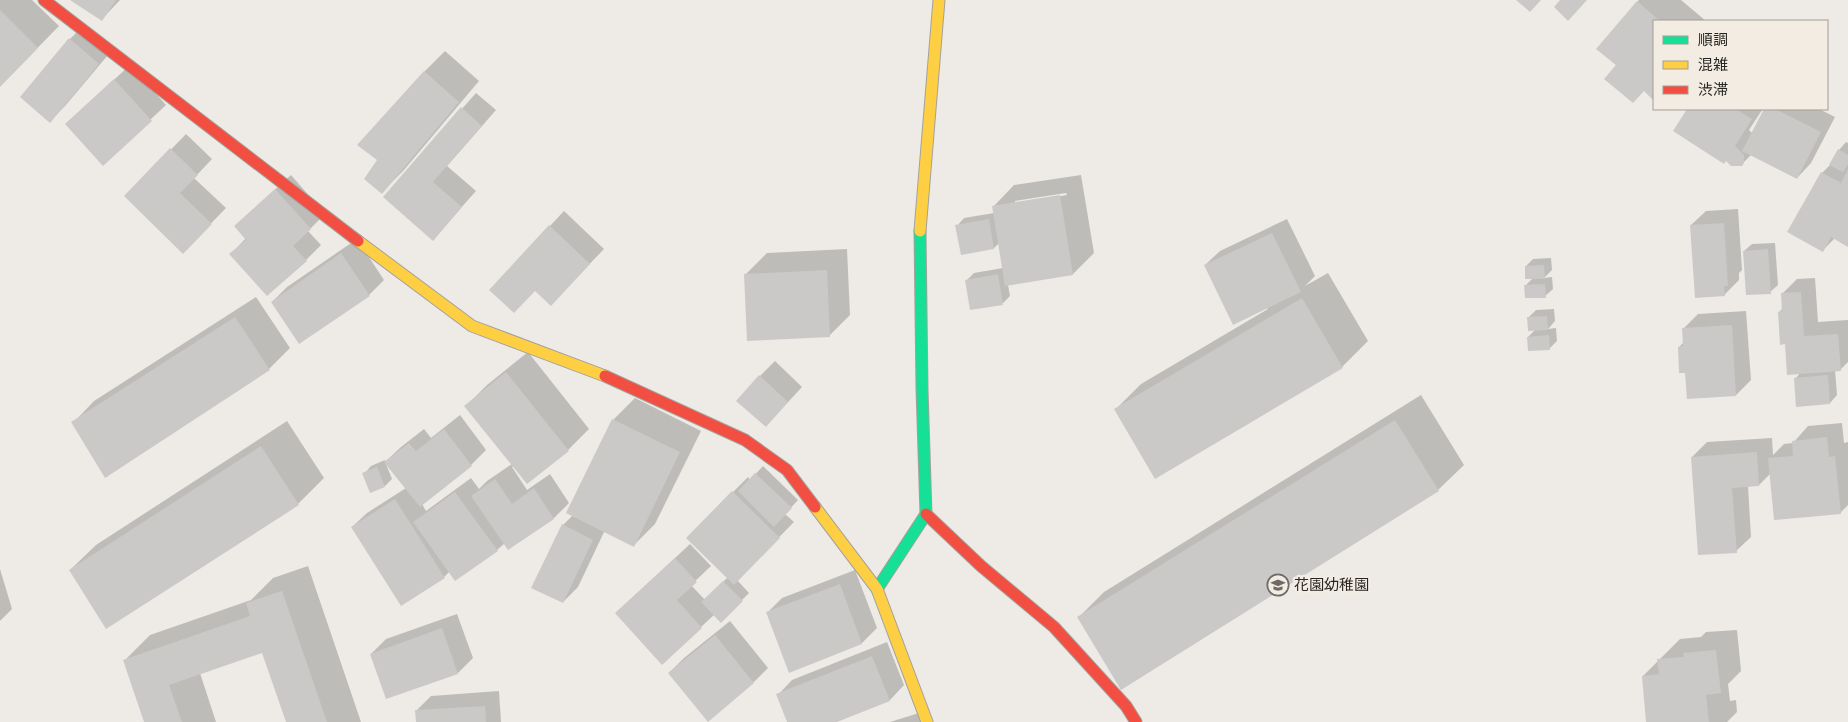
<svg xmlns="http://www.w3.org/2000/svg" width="1848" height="722" font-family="'Public Sans','Noto Sans JP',sans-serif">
	<rect width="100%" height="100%" fill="#eeebe6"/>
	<!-- shadow -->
	<g fill="#0003" fill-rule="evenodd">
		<path d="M0 0H32L59 26 0 86Z"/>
		<path d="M72 0H120L102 19Z"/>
		<path d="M1639 0H1681L1706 21H1654V99L1598 49Z"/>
		<path d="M85 24 113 49 65 106 50 121 70 39Z"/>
		<path d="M445 51 479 81 403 171 382 192 378 160 424 72Z"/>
		<path d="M130 65 166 105 103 164 66 124Z"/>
		<path d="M476 93 496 110 447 166 476 191 433 239 384 197Z"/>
		<path d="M1688 109H1819L1835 117 1811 163 1797 178 1751 155 1742 164 1675 130ZM1762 110 1764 111 1752 133 1749 130Z"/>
		<path d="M186 134 212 159 194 178 226 208 183 252 126 196Z"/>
		<path d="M1846 142 1848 143V246L1835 238 1823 250 1822 173 1832 163 1839 150Z"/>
		<path d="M291 175 325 214 308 231 321 245 306 260 231 254 246 238 235 226Z"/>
		<path d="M1081 175 1094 253 1073 274 1008 285 1010 296 1003 303 971 309 966 281 974 273 1003 268 999 243 994 248 957 226 964 218 994 213 993 207 1014 185ZM1066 193 1067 195 1015 204V201Z"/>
		<path d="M1738 209 1742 270 1739 273V280L1724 295 1691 225 1706 211Z"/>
		<path d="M564 211 604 249 551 304 550 226Z"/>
		<path d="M1287 219 1315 276 1305 286 1328 273 1368 341 1342 367 1155 478 1115 410 1141 384 1268 309 1205 265 1220 251Z"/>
		<path d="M357 239 384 280 369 295 272 302 287 287Z"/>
		<path d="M1775 243 1778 285 1770 292 1744 251 1752 244Z"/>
		<path d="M847 249 850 315 829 336 746 274 767 253Z"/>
		<path d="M1551 258 1552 270 1544 278 1552 277 1553 289 1545 296 1525 286 1533 278 1526 266 1533 259Z"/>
		<path d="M1815 278 1818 322 1848 320V362L1840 370H1835L1837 395 1830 403 1796 378 1801 372 1786 343 1779 312 1783 308 1782 294 1797 279Z"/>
		<path d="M256 297 290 348 269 369 106 477 73 423 94 401Z"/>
		<path d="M1554 309 1555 321 1548 329 1556 328 1557 341 1549 349 1528 337 1536 329 1528 318 1536 310Z"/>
		<path d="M1746 311 1751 380 1736 395 1686 371 1679 347 1684 342 1683 329 1698 314Z"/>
		<path d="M528 352 589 429 568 450 527 483 514 466 512 467 527 490 550 474 569 503 554 518 508 548 505 543 497 550 450 571 444 577 352 527 367 513 406 488 386 464 392 479 385 486 364 474 371 466 385 460V462L401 447 424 429 431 438 460 415 486 450 471 465 422 504 426 511 471 478 479 489 487 481 512 464 466 406 487 385Z"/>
		<path d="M775 361 802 387 766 426 760 376Z"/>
		<path d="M1421 395 1464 465 1438 490 1078 618 1104 592Z"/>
		<path d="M635 398 701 431 655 524 634 545 605 530 578 587 563 602V525L573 515 568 512 614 419Z"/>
		<path d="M287 421 324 478 298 504 107 627 70 570 96 545Z"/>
		<path d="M1842 423 1844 443 1848 442V505L1840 513 1771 473 1759 485 1748 486 1751 537 1736 551 1692 457 1707 442 1772 438 1773 455 1784 444 1793 443 1808 426Z"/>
		<path d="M763 466 798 500 785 514 794 522 737 580 749 593 721 621 715 614 662 663 616 613 690 544 711 566 691 585 705 600 728 577 733 492 748 477 750 480Z"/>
		<path d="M308 566 361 722H287L263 651 200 673 216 722H145L124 661 150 635 251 600 273 578Z"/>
		<path d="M0 569 12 609 0 621Z"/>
		<path d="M855 570 877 628 862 643 789 671 767 613 782 598Z"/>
		<path d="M457 614 473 658 458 673 387 698 371 654 386 639Z"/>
		<path d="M730 621 768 668 754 682 669 673 684 658Z"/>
		<path d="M1737 630 1741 671 1728 684 1730 701 1736 700 1737 712 1727 722H1648L1643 676 1680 639 1701 637 1706 632Z"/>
		<path d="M887 642 904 685 890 700 834 722H788L778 695 792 680Z"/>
		<path d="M499 691 501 722H417L416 711 431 696Z"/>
		<path d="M919 713 922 722H890Z"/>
	</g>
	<!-- building -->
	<g fill="#cbc9c8">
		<path d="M70 0H116L102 21Z"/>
		<path d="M1516 0H1541L1530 12Z"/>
		<path d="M1560 0H1587L1568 21 1554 7Z"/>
		<path d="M1637 1 1660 21H1654V101L1644 91 1633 103 1604 79 1616 65 1596 49Z"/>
		<path d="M0 10 38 48 0 87Z"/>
		<path d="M69 38 99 64 50 123 20 97Z"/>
		<path d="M424 71 459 102 382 194 364 179 377 160 357 145Z"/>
		<path d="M114 79 152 121 103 166 65 124Z"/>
		<path d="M461 107 482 126 433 182 462 207 433 241 383 197Z"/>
		<path d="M1687 109H1736L1752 119 1735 146 1744 155V163L1742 166H1731L1726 161 1724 164 1673 131Z"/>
		<path d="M1764 109H1775L1821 132 1797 179 1742 151Z"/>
		<path d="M170 148 198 175 180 193 212 224 183 254 124 196Z"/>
		<path d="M1838 149 1848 155V164L1843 172 1829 165Z"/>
		<path d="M1848 169V247L1831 237 1823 252 1787 232 1821 172 1841 183Z"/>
		<path d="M275 189 311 229 293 246 307 261 267 296 229 254 246 240 234 226Z"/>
		<path d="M1060 195 1073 275 1005 286 992 206Z"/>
		<path d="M989 219 994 249 961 255 955 225Z"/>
		<path d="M1724 223 1728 286H1724L1725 296 1695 298 1690 225Z"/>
		<path d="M549 225 590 264 551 306 535 291 514 313 489 290Z"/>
		<path d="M1272 233 1301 292 1233 325 1204 265Z"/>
		<path d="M1768 249 1771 294 1746 295 1743 251Z"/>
		<path d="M341 253 370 296 299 344 271 302Z"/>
		<path d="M1544 265 1545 279H1525V266Z"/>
		<path d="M827 270 830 337 747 341 744 274Z"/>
		<path d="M998 274 1003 305 970 310 965 280Z"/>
		<path d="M1545 284 1546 298H1525L1524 285Z"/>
		<path d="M1801 292 1804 336 1838 334 1841 371 1787 375 1785 344 1780 345 1778 312 1782 311 1781 293Z"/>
		<path d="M1302 298 1343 368 1155 479 1114 409Z"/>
		<path d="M1547 316 1548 330 1528 331 1527 317Z"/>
		<path d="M235 317 270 370 105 478 71 422Z"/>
		<path d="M1732 325 1736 396 1687 399 1685 373H1679L1678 347 1683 346 1682 328Z"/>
		<path d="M1549 335 1550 350 1528 351 1527 337Z"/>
		<path d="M506 372 569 451 527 484 464 406Z"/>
		<path d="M759 375 788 402 766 427 736 401Z"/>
		<path d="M1828 375 1830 404 1796 407 1794 378Z"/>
		<path d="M612 419 680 452 634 547 566 513Z"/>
		<path d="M1395 420 1439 491 1121 690 1077 617Z"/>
		<path d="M444 429 472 466 420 507 384 462 409 443 416 451Z"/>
		<path d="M1827 437 1829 457 1835 456 1841 514 1774 520 1768 458 1793 456 1792 441Z"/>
		<path d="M261 446 299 505 106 629 69 570Z"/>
		<path d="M1757 452 1759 486 1732 488 1737 553 1698 555 1691 457Z"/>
		<path d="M377 467 385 487 370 493 362 473Z"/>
		<path d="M755 473 792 508 774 527 738 491Z"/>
		<path d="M495 479 512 504 534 488 554 519 508 550 471 496Z"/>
		<path d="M732 491 780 538 734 585 686 538Z"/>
		<path d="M455 492 498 551 455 581 413 522Z"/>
		<path d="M395 499 445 578 401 606 351 527Z"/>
		<path d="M562 524 593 540 563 603 531 588Z"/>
		<path d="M675 558 697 582 677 600 702 628 662 665 615 613Z"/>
		<path d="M723 581 743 601 721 623 701 602Z"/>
		<path d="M840 584 862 644 789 673 766 612Z"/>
		<path d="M282 591 327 722H286L262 653 169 685 182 722H144L123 660 250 616 246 603Z"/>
		<path d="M442 628 458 674 386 699 370 654Z"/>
		<path d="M715 635 754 683 708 722 668 673Z"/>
		<path d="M1716 650 1721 693 1706 695 1709 722H1646L1642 676 1659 674 1657 659 1684 657 1683 653Z"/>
		<path d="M872 656 890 701 837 722H787L776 694Z"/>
		<path d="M485 706 486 722H416L415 710Z"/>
	</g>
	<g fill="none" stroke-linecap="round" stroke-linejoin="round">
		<!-- fast casing -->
		<g stroke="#a3a19d" stroke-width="13">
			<path id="fast" d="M877 589 926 514 922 389 920 231"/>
		</g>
		<!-- slow casing -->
		<g stroke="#a3a19d" stroke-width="13">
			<g id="slow">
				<path d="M920 231 939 0"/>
				<path d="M358 241 472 326 605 376"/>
				<path d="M815 507 877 589 927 722"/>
			</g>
		</g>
		<!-- jam casing -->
		<g stroke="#a3a19d" stroke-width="13">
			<g id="jam">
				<path d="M44 0 358 241"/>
				<path d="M605 376 745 440 787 470 815 507"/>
				<path d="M926 514 981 566 1054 627 1126 706 1136 722"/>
			</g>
		</g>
		<!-- fast -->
		<use href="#fast" stroke="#16e098" stroke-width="11"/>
		<!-- slow -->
		<use href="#slow" stroke="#ffcf43" stroke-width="11"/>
		<!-- jam -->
		<use href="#jam" stroke="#f24e42" stroke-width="11"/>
	</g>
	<!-- icons -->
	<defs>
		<g id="school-ring" transform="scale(1.125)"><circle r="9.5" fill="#f2ece3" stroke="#6d6b67" stroke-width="1.5"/><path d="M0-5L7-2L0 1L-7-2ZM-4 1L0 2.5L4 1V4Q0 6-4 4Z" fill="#6d6b67"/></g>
	</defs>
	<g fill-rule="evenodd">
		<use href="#school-ring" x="1278" y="585"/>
	</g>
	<g text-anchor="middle" stroke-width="4.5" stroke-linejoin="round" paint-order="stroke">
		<!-- poi labels -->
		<g font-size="15" fill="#282623" stroke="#f2ece3" text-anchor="start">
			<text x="1294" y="590">花園幼稚園</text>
		</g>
	</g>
	<!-- legend -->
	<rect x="1653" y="20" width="175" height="90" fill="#f2ece3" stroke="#a19d96"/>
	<rect x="1663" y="36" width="25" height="8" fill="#16e098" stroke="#a19d96"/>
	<text x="1698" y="45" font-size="15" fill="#282623">順調</text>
	<rect x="1663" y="61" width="25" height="8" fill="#ffcf43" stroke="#a19d96"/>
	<text x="1698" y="70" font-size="15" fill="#282623">混雑</text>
	<rect x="1663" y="86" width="25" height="8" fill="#f24e42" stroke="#a19d96"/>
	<text x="1698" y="95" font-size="15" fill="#282623">渋滞</text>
</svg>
